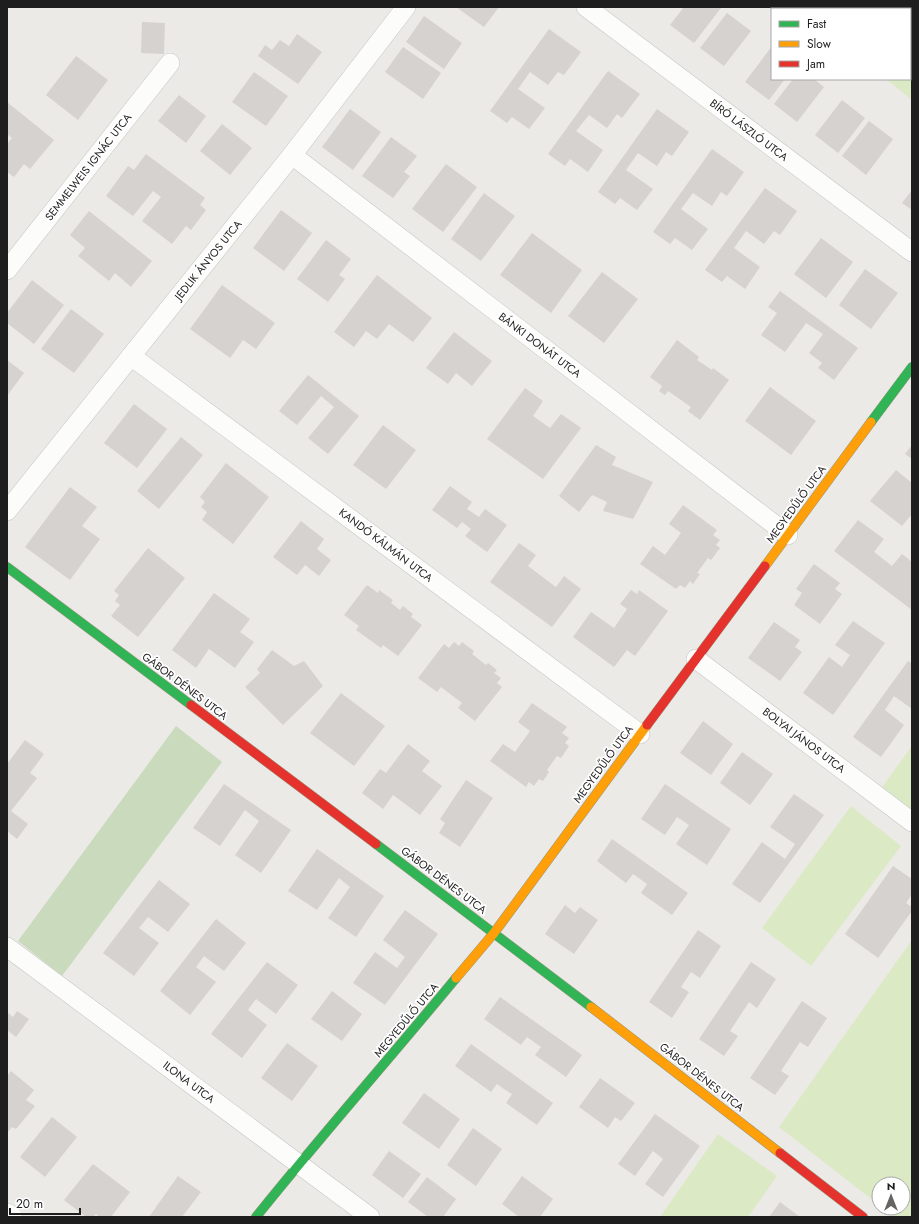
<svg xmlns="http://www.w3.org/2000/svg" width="919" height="1224" font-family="Jost,sans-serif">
	<rect width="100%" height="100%" fill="#eceae7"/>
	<!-- grass -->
	<g fill="#dce9c5">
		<path d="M797 7H877L880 9H800Z"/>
		<path d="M910 32 912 34V100L886 79H910Z"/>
		<path d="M912 746V810L882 787Z"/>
		<path d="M851 806 901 846 811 966 762 928Z"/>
		<path d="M912 940V1217H895L883 1208H903V1184H879V1205L779 1127Z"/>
		<path d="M718 1134 777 1176 748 1217H660Z"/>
	</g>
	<!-- forest -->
	<path fill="#c9dbbc" d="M176 726 222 762 62 976 18 941Z"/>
	<!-- building -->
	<g fill="#d5d2cf">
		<path d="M456 7H499L484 27Z"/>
		<path d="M684 7 721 8 694 43 670 25Z"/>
		<path d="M727 13 751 31 724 66 700 48Z"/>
		<path d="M424 16 462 43 444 69 406 42Z"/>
		<path d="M142 22 165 23 164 54 141 53Z"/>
		<path d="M549 29 581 52 564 75 558 72 548 85 530 72 518 89 545 108 529 129 512 117 507 123 490 111Z"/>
		<path d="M297 34 322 52 298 84 258 56 265 45 272 50 280 40 289 46Z"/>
		<path d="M772 46V79H785L769 100 745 82Z"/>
		<path d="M403 47 441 73 423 99 385 72Z"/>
		<path d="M76 56 108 80 78 120 46 95Z"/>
		<path d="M608 71 640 94 622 118 617 114 607 128 589 115 576 131 603 150 588 172 570 159 565 166 548 154Z"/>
		<path d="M254 72 288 96 266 126 232 102Z"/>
		<path d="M793 79H814L824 87 797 122 774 104Z"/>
		<path d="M179 95 206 116 186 143 158 121Z"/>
		<path d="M842 100 865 118 838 153 815 135Z"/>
		<path d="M7 102 54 140 30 169 24 164 14 177 7 172V144L12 138 7 134Z"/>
		<path d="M350 109 381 132 353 170 322 147Z"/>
		<path d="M657 109 689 132 672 156 666 152 657 166 638 153 626 170 653 189 637 210 620 198 615 204 598 192Z"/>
		<path d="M869 121 893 139 866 175 842 156Z"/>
		<path d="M222 124 252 148 230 175 200 151Z"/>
		<path d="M391 137 417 156 404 172 410 176 393 198 362 176Z"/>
		<path d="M712 149 744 172 727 196 721 192 712 206 693 193 681 209 708 229 692 250 675 238 670 244 653 232Z"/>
		<path d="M146 154 205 198 200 205 206 210 191 230 186 226 172 244 142 221 161 197 153 191 133 216 106 196 128 166 134 170Z"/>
		<path d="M446 164 477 187 443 232 412 209Z"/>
		<path d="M765 188 797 211 780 235 774 231 764 244 746 231 734 248 760 267 745 289 727 276 722 282 705 270Z"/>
		<path d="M912 190V210L902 203Z"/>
		<path d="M484 193 515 216 481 261 451 239Z"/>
		<path d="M281 210 312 233 284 271 253 248Z"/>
		<path d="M89 211 152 261 131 287 115 273 109 281 78 256 85 248 70 235Z"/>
		<path d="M532 233 582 270 551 313 500 275Z"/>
		<path d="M821 238 853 262 826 298 794 274Z"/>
		<path d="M326 240 351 259 339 275 345 279 328 302 297 279Z"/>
		<path d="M865 269 898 293 871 329 839 305Z"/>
		<path d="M602 272 638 299 604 343 568 316Z"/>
		<path d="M377 275 432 318 413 342 389 324 377 339 366 331 354 347 334 332Z"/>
		<path d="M32 280 64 305 34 344 7 323V313Z"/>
		<path d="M222 285 275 323 256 349 243 340 230 358 190 329Z"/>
		<path d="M780 291 858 348 834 380 818 368 822 363 809 353 823 334 806 323 785 352 761 335 777 313 768 307Z"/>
		<path d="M71 309 104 334 74 373 41 349Z"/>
		<path d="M454 332 492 361 472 386 456 373 448 384 426 368Z"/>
		<path d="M677 340 699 357 697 360 712 370 713 368 729 380 700 420 688 411 691 407 668 391 665 395 659 391 662 386 650 377Z"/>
		<path d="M7 360 24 373 7 396Z"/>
		<path d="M308 375 359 416 328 454 308 438 334 407 321 396 297 425 279 411Z"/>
		<path d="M770 387 816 421 791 455 745 421Z"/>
		<path d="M525 388 543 401 533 416 550 428 561 414 581 428 543 479 487 439Z"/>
		<path d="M134 404 167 429 137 468 104 443Z"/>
		<path d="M383 425 416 450 386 489 353 465Z"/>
		<path d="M181 437 203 455 159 509 137 491Z"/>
		<path d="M596 445 616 457 612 465 653 482 633 519 603 511 607 502 592 495 579 512 559 496Z"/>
		<path d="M912 445V459L905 454Z"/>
		<path d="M226 463 269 497 233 544 202 520 207 512 201 507 205 502 200 497Z"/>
		<path d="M896 470 912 483V514L902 526 870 501Z"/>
		<path d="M450 486 472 502 467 509 479 517 485 509 507 525 487 552 465 536 471 529 466 525 462 522 457 528 432 510Z"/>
		<path d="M70 487 97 507 82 526 100 539 70 580 25 547Z"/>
		<path d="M683 505 717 530 713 535 720 540 716 545 720 548 711 560 708 558 697 573 700 574 693 584 690 581 685 588 680 585 676 589 640 564 653 546 665 555 681 533 669 524Z"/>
		<path d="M858 520 884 539 874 552 892 566 902 554 912 562V610L834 551Z"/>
		<path d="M301 521 324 539 317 549 331 560 319 576 305 565 297 575 273 557Z"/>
		<path d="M519 543 536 555 528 566 556 587 564 576 581 589 552 627 490 582Z"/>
		<path d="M148 548 185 578 138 637 111 616 120 605 115 601 119 595 114 591Z"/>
		<path d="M814 564 840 583 835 589 842 594 820 624 794 605 802 593 796 589Z"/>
		<path d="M367 585 378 593 379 590 393 600 391 603 400 610 403 606 413 614 411 617 422 625 398 656 383 645 381 648 356 630 359 626 344 615Z"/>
		<path d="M631 590 637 594 639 590 668 611 635 656 627 650 614 667 573 637 591 612 614 628 627 609 620 604Z"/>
		<path d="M214 593 250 619 240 632 254 642 235 668 209 649 196 668 172 650Z"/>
		<path d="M853 621 885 643 833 715 803 693 829 657 842 667 850 655 835 645Z"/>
		<path d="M774 622 800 640 795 647 802 652 780 681 748 658Z"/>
		<path d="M454 642 459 646 462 642 474 651 472 654 486 665 488 663 497 670 494 673 501 678 497 683 502 687 475 721 458 708 462 703 441 687 437 692 418 678 444 644 449 648Z"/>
		<path d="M272 650 294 666 304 661 323 686 283 725 245 687 260 673 257 669Z"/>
		<path d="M908 661 912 664V709L894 696 885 710 904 725 881 757 853 737Z"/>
		<path d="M341 693 385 726 354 766 310 733Z"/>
		<path d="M532 703 567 727 562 733 569 738 565 743 569 746 561 758 557 756 547 770 549 772 543 781 539 779 534 786 529 782 526 787 490 761 503 744 515 752 530 731 518 722Z"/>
		<path d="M703 721 733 744 711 775 680 753Z"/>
		<path d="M25 740 44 754 30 773 37 778 11 811 28 824 17 839 7 831V764Z"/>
		<path d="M408 744 430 761 422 771 442 786 420 815 393 795 383 809 362 793 380 769 386 773Z"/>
		<path d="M742 752 773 774 750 805 720 783Z"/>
		<path d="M466 780 493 798 460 847 439 833 445 823 440 819Z"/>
		<path d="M224 784 291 830 261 873 235 855 259 821 245 810 220 846 193 828Z"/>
		<path d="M665 784 731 829 707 865 676 844 689 825 677 817 665 835 641 819Z"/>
		<path d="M794 794 824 815 760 903 732 884 762 842 785 859 795 844 770 827Z"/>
		<path d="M612 839 688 893 672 915 641 893 647 884 633 874 626 883 597 861Z"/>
		<path d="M317 849 384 896 356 937 328 918 350 887 339 878 317 910 288 891Z"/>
		<path d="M893 866 912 879V894L906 903 912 907V911L878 958 845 934Z"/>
		<path d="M159 880 190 904 168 932 148 917 139 928 159 943 134 976 103 953Z"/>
		<path d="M565 905 575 913 580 907 598 920 574 954 545 934Z"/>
		<path d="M405 910 438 934 385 1005 353 983 375 952 397 968 405 957 383 940Z"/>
		<path d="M216 919 246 943 224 971 204 956 196 967 216 982 190 1015 160 991Z"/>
		<path d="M698 930 721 946 700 978 691 972 681 987 689 992 672 1018 649 1002Z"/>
		<path d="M267 962 298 985 276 1014 256 999 248 1010 267 1025 242 1058 211 1034Z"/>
		<path d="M751 962 776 979 757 1008 749 1002 730 1031 738 1036 724 1056 699 1039Z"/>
		<path d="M332 991 362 1014 342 1041 311 1019Z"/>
		<path d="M500 997 582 1055 566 1077 535 1055 541 1047 527 1037 521 1045 484 1019Z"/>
		<path d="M802 1001 827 1018 808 1047 800 1042 781 1071 789 1076 775 1095 750 1078Z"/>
		<path d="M17 1011 29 1019 16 1037 7 1030V1012L13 1017Z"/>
		<path d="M287 1043 318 1066 292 1101 261 1078Z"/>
		<path d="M471 1044 553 1103 537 1125 506 1103 512 1094 504 1089 497 1084 491 1092 455 1066Z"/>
		<path d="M11 1071 34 1090 26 1100 35 1106 16 1129 12 1127 7 1133V1076Z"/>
		<path d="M600 1078 635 1103 621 1121 615 1117 608 1128 579 1107Z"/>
		<path d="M424 1093 460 1119 439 1149 402 1123Z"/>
		<path d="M655 1114 700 1146 663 1197 645 1184 663 1159 653 1151 635 1176 618 1164Z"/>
		<path d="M52 1117 77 1137 45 1177 20 1157Z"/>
		<path d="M473 1128 502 1149 476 1186 447 1165Z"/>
		<path d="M389 1151 421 1174 403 1198 372 1175Z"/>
		<path d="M93 1164 130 1192 111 1217H99L96 1214 93 1217H86L64 1200Z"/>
		<path d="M178 1176 201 1192 182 1217H149Z"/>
		<path d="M522 1176 553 1199 540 1217H519L502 1204Z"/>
		<path d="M427 1177 456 1199 443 1217H428L408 1202Z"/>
		<path d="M780 1202 800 1217H769Z"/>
	</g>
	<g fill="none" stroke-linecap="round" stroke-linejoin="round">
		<!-- street casing -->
		<g stroke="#c5c4c3" stroke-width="20">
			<g id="street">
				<path d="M586 7 912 252"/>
				<path d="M292 155 788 535"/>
				<path d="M7 270 170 63"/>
				<path d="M131 356 640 734"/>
				<path d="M7 511 292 155 406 7"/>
				<path d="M696 659 912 822"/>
				<path d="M7 947 370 1217"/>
				<path d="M7 1213 13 1217"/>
			</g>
		</g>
		<!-- fast casing -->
		<g stroke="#96967e" stroke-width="10">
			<g id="fast">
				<path d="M871 422 912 367"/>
				<path d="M7 567 191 705"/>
				<path d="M376 844 591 1007"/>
				<path d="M256 1217C321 1136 390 1058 456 978"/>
			</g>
		</g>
		<!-- slow casing -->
		<g stroke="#96967e" stroke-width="10">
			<g id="slow">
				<path d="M765 566 871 422"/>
				<path d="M456 978 494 933 647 725"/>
				<path d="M591 1007 780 1153"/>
			</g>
		</g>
		<!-- jam casing -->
		<g stroke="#96967e" stroke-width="10">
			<g id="jam">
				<path d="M191 705 376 844"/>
				<path d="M647 725 765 566"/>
				<path d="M780 1153 863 1217"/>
			</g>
		</g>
		<!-- street -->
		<use href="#street" stroke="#fcfcfb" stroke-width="19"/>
		<!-- fast -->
		<use href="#fast" stroke="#30b455" stroke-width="9"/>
		<!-- slow -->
		<use href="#slow" stroke="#ff9f0a" stroke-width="9"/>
		<!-- jam -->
		<use href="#jam" stroke="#e5322d" stroke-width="9"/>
	</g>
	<g text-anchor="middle" stroke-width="3.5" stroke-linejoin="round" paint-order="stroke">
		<!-- street labels -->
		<g font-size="11" fill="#1e1e1e" stroke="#fff">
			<text transform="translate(749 130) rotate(37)" y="4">BÍRÓ LÁSZLÓ UTCA</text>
			<text transform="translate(88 167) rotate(-52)" y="4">SEMMELWEIS IGNÁC UTCA</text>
			<text transform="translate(208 260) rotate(-51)" y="4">JEDLIK ÁNYOS UTCA</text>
			<text transform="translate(540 345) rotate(37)" y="4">BÁNKI DONÁT UTCA</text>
			<text transform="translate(796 504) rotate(-54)" y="4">MEGYEDŰLŐ UTCA</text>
			<text transform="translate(386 545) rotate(37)" y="4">KANDÓ KÁLMÁN UTCA</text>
			<text transform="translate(185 686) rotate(37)" y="4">GÁBOR DÉNES UTCA</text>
			<text transform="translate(804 740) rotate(37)" y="4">BOLYAI JÁNOS UTCA</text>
			<text transform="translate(603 764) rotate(-54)" y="4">MEGYEDŰLŐ UTCA</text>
			<text transform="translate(444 880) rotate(37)" y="4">GÁBOR DÉNES UTCA</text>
			<text transform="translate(406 1020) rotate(-50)" y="4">MEGYEDŰLŐ UTCA</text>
			<text transform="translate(702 1077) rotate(38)" y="4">GÁBOR DÉNES UTCA</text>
			<text transform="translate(189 1082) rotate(37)" y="4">ILONA UTCA</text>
		</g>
	</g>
	<!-- border -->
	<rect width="919" height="1224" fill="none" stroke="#1e1e1e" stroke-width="16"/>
	<!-- legend -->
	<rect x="771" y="8" width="140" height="72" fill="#ffffff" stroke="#a5a5a5"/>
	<rect x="779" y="21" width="20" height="6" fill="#30b455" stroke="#a5a5a5"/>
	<text x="807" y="28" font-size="12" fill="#1e1e1e">Fast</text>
	<rect x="779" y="41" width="20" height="6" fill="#ff9f0a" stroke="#a5a5a5"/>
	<text x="807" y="48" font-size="12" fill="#1e1e1e">Slow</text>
	<rect x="779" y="61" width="20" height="6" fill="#e5322d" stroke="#a5a5a5"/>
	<text x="807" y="68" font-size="12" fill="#1e1e1e">Jam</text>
	<!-- north arrow -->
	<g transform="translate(891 1196)"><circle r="19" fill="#ffffff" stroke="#a5a5a5"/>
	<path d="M0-3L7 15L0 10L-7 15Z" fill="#666564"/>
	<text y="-6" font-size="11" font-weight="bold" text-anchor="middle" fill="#1e1e1e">N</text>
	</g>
	<!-- scale -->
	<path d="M10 1208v6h70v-6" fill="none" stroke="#1e1e1e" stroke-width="2"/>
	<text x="16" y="1208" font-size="12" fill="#1e1e1e" stroke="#ffffff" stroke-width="3" paint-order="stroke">20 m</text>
</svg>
